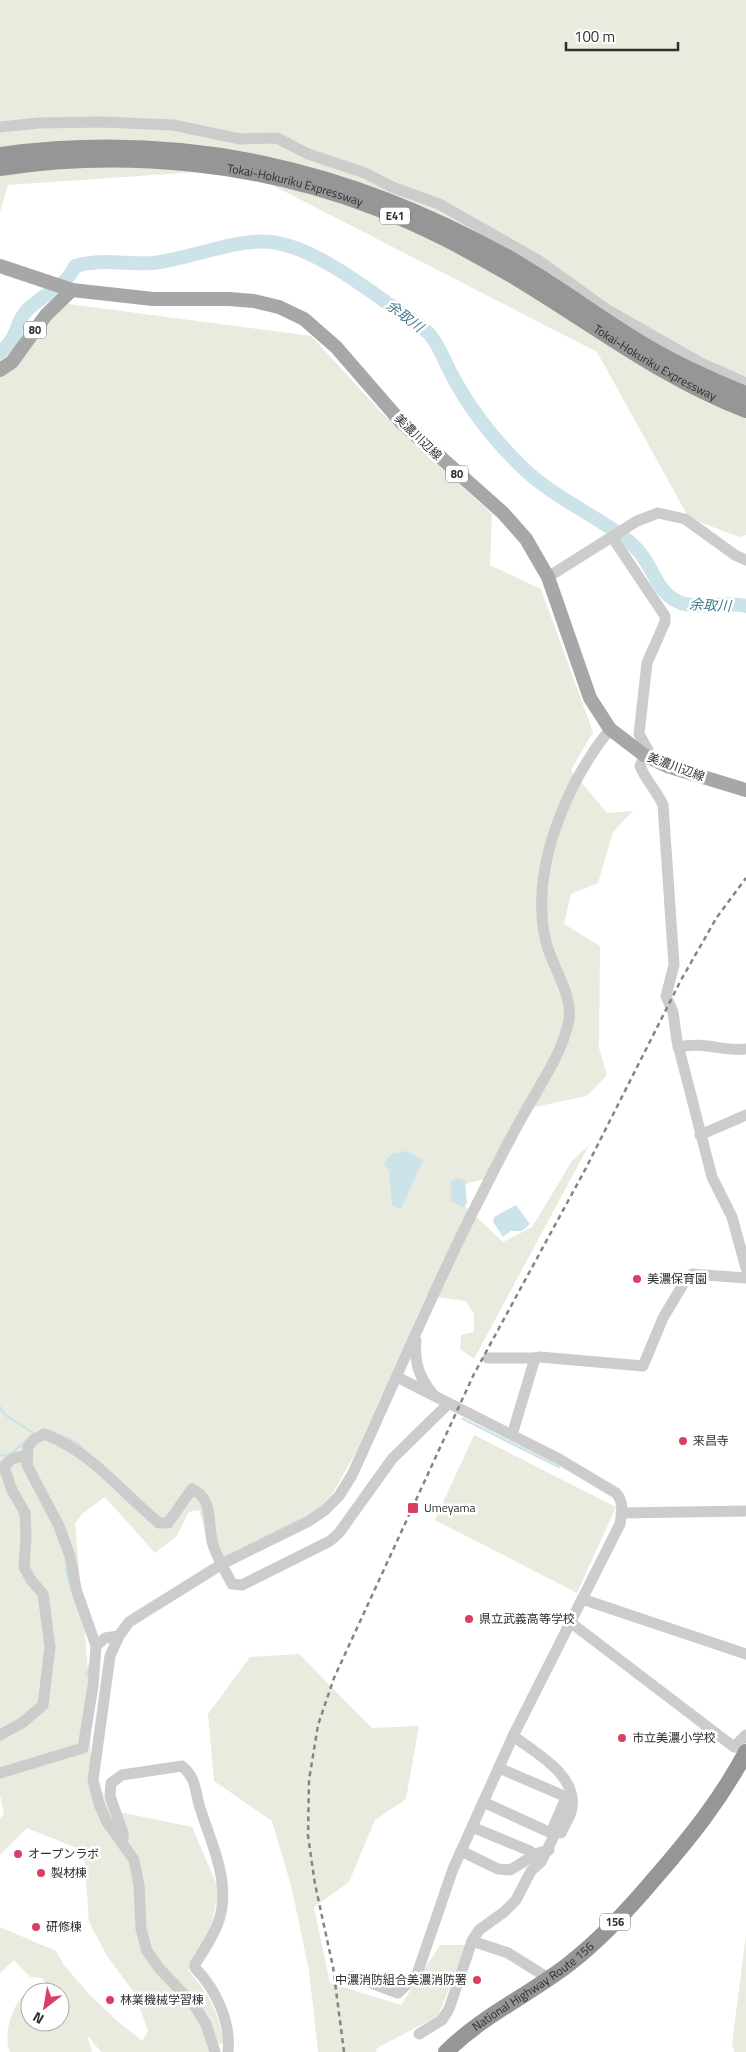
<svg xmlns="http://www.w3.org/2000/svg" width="746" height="2052" font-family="'Titillium Web','Noto Sans JP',sans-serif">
	<rect width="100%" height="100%" fill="#fff"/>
	<!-- green -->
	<g fill="#e8ebde" fill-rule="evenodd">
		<path d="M0 0H746V535L739 537 689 518 597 352 241 169 8 185 0 212Z"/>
		<path d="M61 303 311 336 384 415 492 514 490 565 541 589 593 732 571 770 607 813 633 811 613 832 598 883 571 894 564 924 600 946 599 1048 607 1075 587 1096 520 1110 484 1179 458 1186 456 1198 503 1242 532 1227 572 1161 589 1145 474 1359 460 1349 461 1335 474 1332V1314L466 1301 426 1296 357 1450 333 1493 316 1511 216 1567 199 1510 189 1512 176 1537 155 1553 105 1497 83 1513 75 1523 89 1680 91 1765 110 1810 192 1827 219 1890 209 1935 188 1970C211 1997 217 2009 224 2043L207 2047 209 2052H101L87 2035 92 2052H10C2 2036 13 2000 29 1991 37 1987 44 1990 52 1991L42 1978 30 1977 14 1960 0 1973V1927L56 1951 64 1965 88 1993 115 2019 142 2041 148 2031 135 1994 107 1956 89 1922 84 1851 27 1828 0 1855V1818L4 1814 0 1795V348L17 342ZM30 1992H60V2022H30Z"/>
		<path d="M474 1435 616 1507 577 1593 435 1520Z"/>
		<path d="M299 1654 372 1728 419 1726 406 1799 375 1820 349 1882 314 1907 330 1983 401 2005 440 1945H467L438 2016 377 2048 376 2052H318L309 1971 292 1889 272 1821 214 1781 208 1714 250 1657Z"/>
		<path d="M746 1935V2052H734L732 2044Z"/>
	</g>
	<!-- water -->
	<g fill="#cce3ea">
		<path d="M407 1151 423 1160 401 1209 392 1206 389 1171 384 1163 391 1154Z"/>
		<path d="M456 1178 465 1180 467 1203 464 1207 451 1202V1181Z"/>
		<path d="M516 1205 530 1224 522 1231H511L503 1237 493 1222 494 1217Z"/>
	</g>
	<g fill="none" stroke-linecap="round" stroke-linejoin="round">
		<!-- stream -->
		<g stroke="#cce3ea" stroke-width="2.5">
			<path d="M0 1407 4 1414 36 1435"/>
			<path d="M463 1419 559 1467"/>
			<path d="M51 1432 72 1440 84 1449"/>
			<path d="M1 1455 8 1456 26 1441"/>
			<path d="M66 1568 69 1582"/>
			<path d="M87 1676 90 1664"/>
		</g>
		<!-- river -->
		<path stroke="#cce3ea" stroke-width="14" d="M0 352C20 337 14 324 27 310 42 295 67 286 75 266 101 258 127 265 153 263 190 259 236 238 271 242 314 247 366 288 401 313 411 320 423 326 431 336 441 349 446 365 454 379 472 412 496 442 523 468 552 496 589 512 622 536 630 542 640 551 645 560 656 576 660 595 681 603 702 610 725 600 746 606"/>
		<!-- minor -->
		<g stroke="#ccc" stroke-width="11">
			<path d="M0 127 39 123 102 122 173 125 240 139 277 138 308 154 365 173 392 187 439 204 538 260 606 309 701 363 746 383"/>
			<path d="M612 537 665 616V622L647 663 639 734 648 750 640 766C646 781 657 791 663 805L674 965 666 996 673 1012 677 1041 712 1177 732 1217 746 1268"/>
			<path d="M548 577 637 521 658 513 685 519 735 555 746 560"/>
			<path d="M678 1047C706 1041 722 1052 746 1049"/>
			<path d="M700 1135 746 1115"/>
			<path d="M416 1340C414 1362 419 1378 433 1394"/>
			<path d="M488 1358H535"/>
			<path d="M512 1435 535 1358 540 1357 643 1366 663 1318 685 1281 692 1274 746 1278"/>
			<path d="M621 1513 746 1511"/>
			<path d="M582 1599 746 1654"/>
			<path d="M570 1622 734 1747 746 1735"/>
			<path d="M96 1646 105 1638 119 1636"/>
			<path d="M0 1735 22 1723 43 1705 50 1647 43 1594 31 1580 24 1567 26 1537 25 1513 11 1488 4 1466 12 1459 27 1455"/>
			<path d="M513 1736C536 1753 581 1777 571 1812 569 1819 564 1826 561 1833"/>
			<path d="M0 1773 83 1748 93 1686 96 1646 76 1589 70 1556 59 1526 27 1465 28 1447 33 1440 44 1434C91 1451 121 1492 159 1523H168L192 1489C213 1498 208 1522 212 1541 215 1555 225 1570 232 1584L242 1585 330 1541 339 1533 392 1459 448 1404"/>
			<path d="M483 1802 551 1833 565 1800 564 1796 499 1768"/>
			<path d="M472 1827 530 1851"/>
			<path d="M123 1839V1833L110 1796 111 1783 122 1775 182 1766C198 1780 194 1791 201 1811 212 1845 231 1883 219 1920 214 1936 204 1950 195 1964V1968C216 1989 231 2022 228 2052"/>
			<path d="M461 1851 498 1869 510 1870 538 1853 549 1850"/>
			<path d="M472 1941 508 1953 548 1978"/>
			<path d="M352 1976 398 1993 417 1974 453 1869 513 1736 620 1524C622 1512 624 1502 616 1493L559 1459 397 1377"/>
			<path d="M419 2034 442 2020 449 2009 472 1941 479 1930 504 1912 516 1900 531 1871 541 1862 560 1824 556 1821"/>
			<path d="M215 2052 206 2024 194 2005 159 1968 147 1951 141 1929 139 1885 134 1860 107 1822 99 1804 93 1780 110 1656 119 1636 129 1622 222 1564 309 1521 325 1510 339 1496 352 1475C395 1382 434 1287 481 1196 495 1168 509 1140 525 1112 541 1083 562 1054 569 1020 573 994 552 967 546 942 529 871 566 784 610 729"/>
		</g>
		<!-- major -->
		<g stroke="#a7a7a7" stroke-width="14">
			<path d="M0 266 72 290 153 299H229L254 301 279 307 304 319 336 347 401 422 503 513 526 539 548 577 590 698 610 729 644 755 667 766 746 790"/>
			<path d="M0 370 12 362 46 315 72 290"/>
		</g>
		<!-- highway -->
		<g stroke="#969696" stroke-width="16">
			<path d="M0 155C185 130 350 169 512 260 557 286 599 318 644 345 676 364 711 380 746 394"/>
			<path id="s1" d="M0 168C124 149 257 162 374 207 423 225 470 251 515 277 592 323 662 378 746 410"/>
			<path id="s2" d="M446 2052C482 2016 529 1995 569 1964 601 1939 629 1909 655 1878 690 1838 721 1799 746 1752"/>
		</g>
		<!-- rail -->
		<path stroke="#848484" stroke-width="2.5" stroke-dasharray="5 4" stroke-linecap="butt" d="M344 2052 333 1967 315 1884 308 1836 309 1780 318 1725 334 1678 473 1376 586 1168 681 980 717 917 746 878"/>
	</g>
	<!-- markers -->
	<g fill="#da3e63" stroke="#fff" stroke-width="2">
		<circle cx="637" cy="1279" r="5"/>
		<circle cx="683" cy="1441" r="5"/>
		<rect x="407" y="1502" width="12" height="12" rx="2.5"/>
		<circle cx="469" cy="1619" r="5"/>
		<circle cx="622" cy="1738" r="5"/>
		<circle cx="18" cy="1854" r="5"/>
		<circle cx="41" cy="1873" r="5"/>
		<circle cx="36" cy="1927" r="5"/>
		<circle cx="477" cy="1980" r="5"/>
		<circle cx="110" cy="2000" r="5"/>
	</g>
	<g text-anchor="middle" stroke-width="5" stroke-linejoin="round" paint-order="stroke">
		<!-- shield labels -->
		<g fill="#fff" stroke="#6d6d6d" stroke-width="1">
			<rect x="380" y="207.5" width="30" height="17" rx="4"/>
			<rect x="24" y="321.5" width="22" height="17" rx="4"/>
			<rect x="446" y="465.5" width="22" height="17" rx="4"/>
			<rect x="600" y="1913.5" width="30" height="17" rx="4"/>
		</g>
		<g font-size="11" font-weight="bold" fill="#2f2f2f">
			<text x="395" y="220">E41</text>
			<text x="35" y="334">80</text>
			<text x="457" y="478">80</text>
			<text x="615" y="1926">156</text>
		</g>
		<!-- street labels -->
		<g font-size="12" fill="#2f2f2f" stroke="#fff">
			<text dy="4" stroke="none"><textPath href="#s1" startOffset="298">Tokai-Hokuriku Expressway</textPath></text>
			<text dy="4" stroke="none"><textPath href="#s1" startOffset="702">Tokai-Hokuriku Expressway</textPath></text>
			<text transform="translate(418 437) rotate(44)" y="4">美濃川辺線</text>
			<text transform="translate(676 767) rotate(20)" y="4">美濃川辺線</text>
			<text dy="4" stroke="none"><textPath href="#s2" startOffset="109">National Highway Route 156</textPath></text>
		</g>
		<!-- poi labels -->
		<g font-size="12" fill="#2f2f2f" stroke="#fff" text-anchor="start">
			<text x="647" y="1283">美濃保育園</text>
			<text x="693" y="1445">来昌寺</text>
			<text x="424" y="1512">Umeyama</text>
			<text x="479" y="1623">県立武義高等学校</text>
			<text x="632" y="1742">市立美濃小学校</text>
			<text x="28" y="1858">オープンラボ</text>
			<text x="51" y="1877">製材棟</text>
			<text x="46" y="1931">研修棟</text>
			<text x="467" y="1984" text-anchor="end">中濃消防組合美濃消防署</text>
			<text x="120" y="2004">林業機械学習棟</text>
		</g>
		<!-- water labels -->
		<g font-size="14" font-style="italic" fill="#427c8d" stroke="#fff">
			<text transform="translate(405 316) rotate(37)" y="5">余取川</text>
			<text transform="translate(710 605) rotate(3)" y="5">余取川</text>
		</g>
	</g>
	<!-- north arrow -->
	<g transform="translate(45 2007) rotate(211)"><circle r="24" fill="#ffffff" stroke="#acacac"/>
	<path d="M0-4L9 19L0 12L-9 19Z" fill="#da3e63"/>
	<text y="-8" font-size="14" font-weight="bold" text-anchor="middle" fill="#2f2f2f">N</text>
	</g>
	<!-- scale -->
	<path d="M566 42v8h112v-8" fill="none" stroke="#2f2f2f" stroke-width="2.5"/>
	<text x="574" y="42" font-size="15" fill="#2f2f2f" stroke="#ffffff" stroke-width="4" paint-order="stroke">100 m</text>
</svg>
